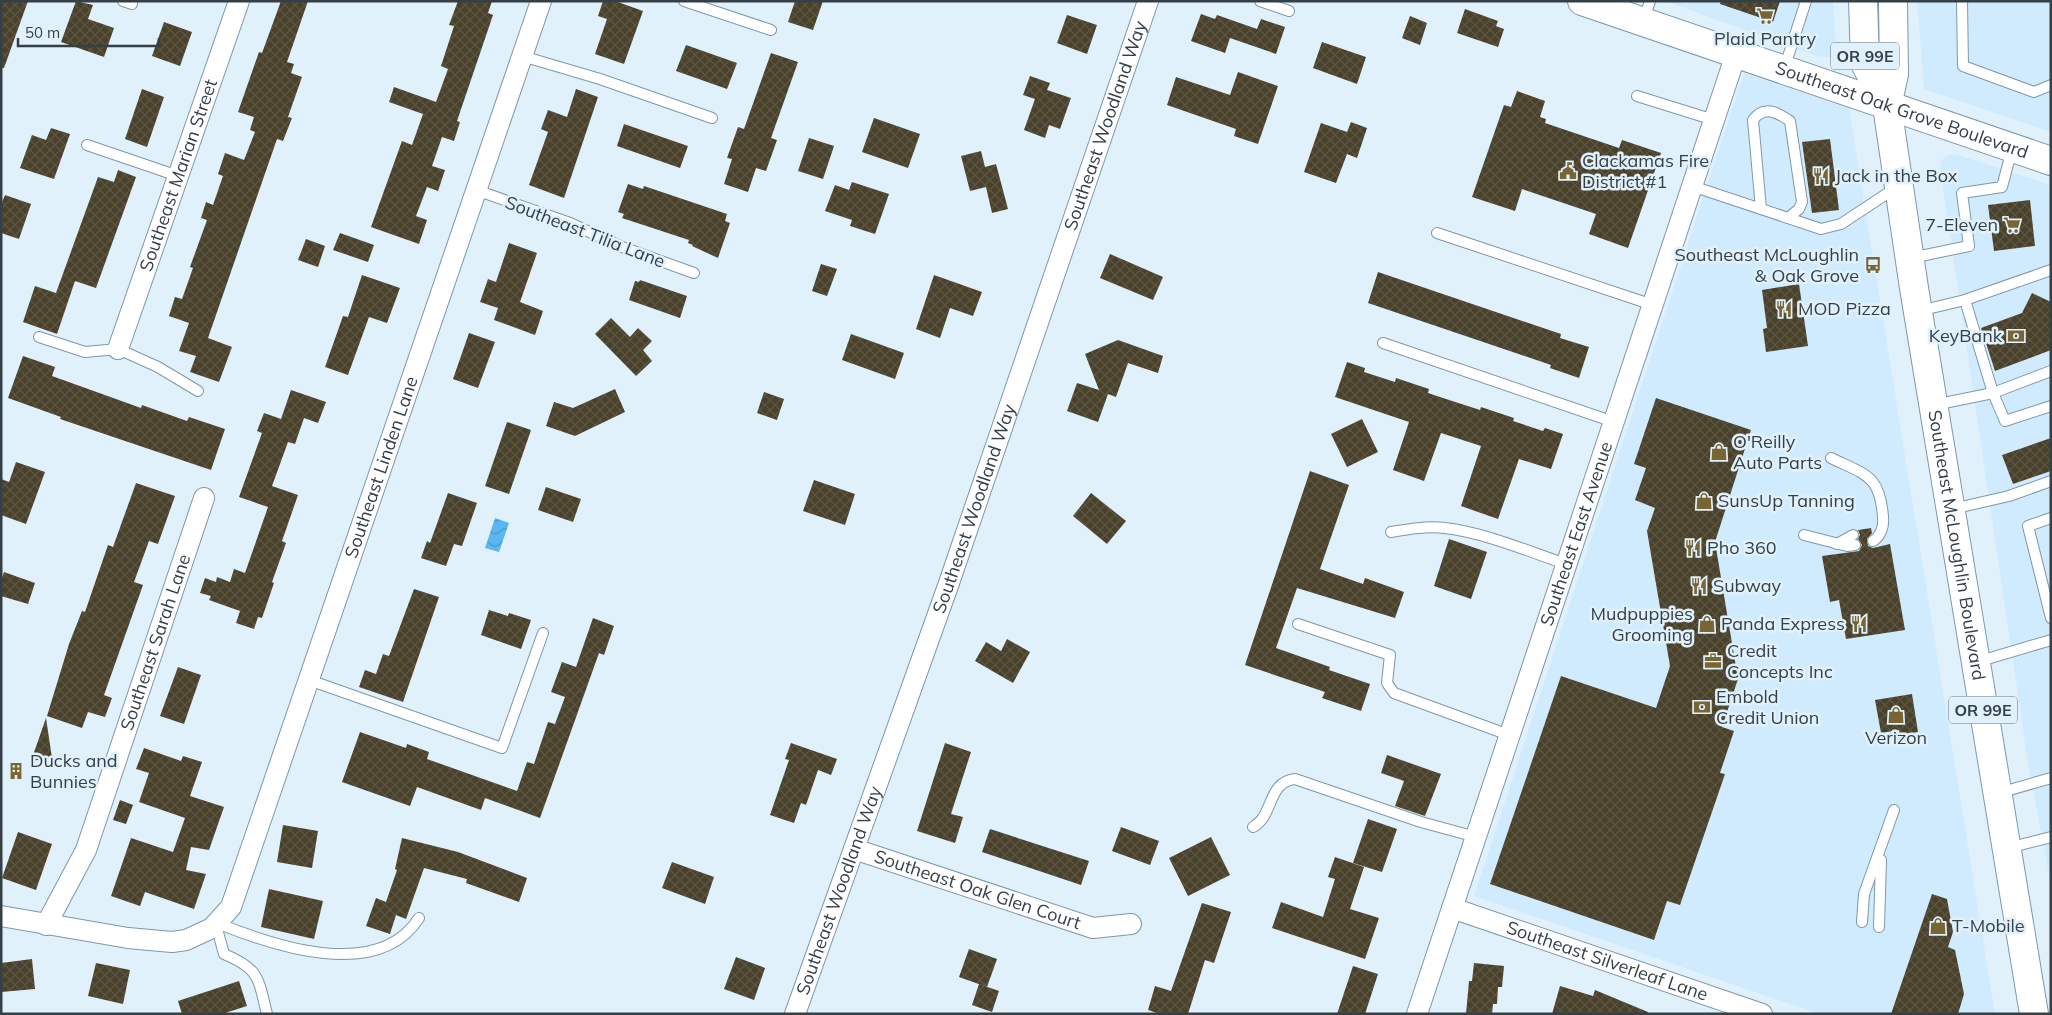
<svg xmlns="http://www.w3.org/2000/svg" width="2052" height="1015" font-family="Mulish,sans-serif">
	<defs>
		<pattern id="water-waves" width="16" height="10" patternUnits="userSpaceOnUse" patternTransform="scale(1.25)"><rect width="16" height="10" fill="#5bb7f2"/><path d="M0 5q4-4 8 0t8 0" fill="none" stroke="#4c96c6"/></pattern>
		<pattern id="building-cross-hatch" width="8" height="8" patternUnits="userSpaceOnUse" patternTransform="scale(1.25)"><rect width="8" height="8" fill="#4a412b"/><path d="M0 0l8 8M0 8l8-8" fill="none" stroke="#5c5543"/></pattern>
	</defs>
	<rect width="100%" height="100%" fill="#e1f1fc"/>
	<!-- built -->
	<g fill="#d1ebfe">
		<path d="M1665 1H1833L1836 45 1831 57H1819Z"/>
		<path d="M1917 1H2051V132L1924 89Z"/>
		<path d="M1744 73 1849 108 1995 1014H1819L1474 896Z"/>
		<path d="M1955 154 2051 185V886L2028 763 1940 168 1941 161 1947 155Z"/>
	</g>
	<!-- water -->
	<path fill="url(#water-waves)" d="M495 518 509 523 499 552 485 548Z"/>
	<!-- building -->
	<g fill="url(#building-cross-hatch)">
		<path d="M1 1H28L4 68H1Z"/>
		<path d="M76 1 93 5 88 19 114 28 104 57 61 42Z"/>
		<path d="M281 1H308L287 62 294 64 291 73 302 77 288 117 292 118 283 141 277 139 208 338 232 347 219 382 190 372 196 356 179 351 189 323 169 316 175 297 182 299 193 268 190 267 207 220 201 218 206 202 213 205 223 176 218 174 225 153 244 160 255 132 250 130 254 117 238 112 259 52 262 53Z"/>
		<path d="M458 1H492L488 13 493 15 457 121 460 122 454 141 442 137 432 166 445 170 438 191 427 187 416 216 427 220 419 244 371 227 402 141 412 145 423 114 389 102 394 87 436 102 448 69 441 66 454 26 449 25Z"/>
		<path d="M603 1H615L643 11 624 64 595 54 607 19 598 16Z"/>
		<path d="M795 1H823L813 30 788 22Z"/>
		<path d="M1721 1H1780L1773 22 1720 4Z"/>
		<path d="M1465 9 1498 21 1496 26 1504 29 1498 47 1457 33Z"/>
		<path d="M1201 14 1215 19 1217 15 1257 29 1261 19 1285 27 1276 54 1230 38 1225 53 1191 41Z"/>
		<path d="M1067 15 1097 25 1087 54 1057 43Z"/>
		<path d="M1410 16 1427 23 1420 45 1402 38Z"/>
		<path d="M164 22 192 32 180 66 152 56Z"/>
		<path d="M1322 42 1366 57 1357 84 1313 68Z"/>
		<path d="M686 45 737 63 727 89 676 71Z"/>
		<path d="M771 53 798 62 771 138 777 140 766 171 756 168 748 192 724 184 732 159 727 158 738 127 744 129Z"/>
		<path d="M1238 72 1278 86 1258 144 1234 136 1236 129 1167 105 1176 77 1230 95Z"/>
		<path d="M1030 76 1050 83 1047 90 1071 98 1060 129 1049 125 1045 138 1024 130 1035 99 1023 95Z"/>
		<path d="M142 89 164 97 147 147 125 139Z"/>
		<path d="M576 89 598 97 564 198 529 185 548 132 541 129 548 110 567 117Z"/>
		<path d="M1517 91 1545 101 1540 117 1546 119 1545 123 1619 148 1622 140 1661 153 1628 248 1589 234 1596 214 1522 189 1515 211 1472 197 1504 105 1511 107Z"/>
		<path d="M874 118 920 134 908 168 862 152Z"/>
		<path d="M1351 122 1367 128 1357 158 1347 154 1336 183 1304 172 1321 123 1347 132Z"/>
		<path d="M624 124 688 146 680 168 617 146Z"/>
		<path d="M51 128 70 134 54 179 20 168 32 135 46 140Z"/>
		<path d="M809 138 834 146 823 179 798 171Z"/>
		<path d="M1830 139 1839 210 1812 213 1802 142Z"/>
		<path d="M981 151 985 167 996 164 1008 209 992 213 986 187 970 191 961 156Z"/>
		<path d="M118 170 136 177 96 288 75 281 57 334 23 322 35 286 56 293 98 177 114 182Z"/>
		<path d="M852 182 889 194 875 234 850 226 852 220 825 211 835 185 849 190Z"/>
		<path d="M628 184 643 189 644 186 727 214 725 221 730 223 718 258 692 246 693 245 688 243 689 240 622 218 624 214 618 212Z"/>
		<path d="M5 195 31 204 19 239 1 233V205Z"/>
		<path d="M2030 200 2035 246 1994 251 1988 205Z"/>
		<path d="M340 233 374 245 368 262 333 250Z"/>
		<path d="M306 239 325 246 318 267 298 260Z"/>
		<path d="M509 243 537 253 520 302 543 311 535 335 494 320 498 308 480 302 488 279 496 282Z"/>
		<path d="M1110 254 1163 277 1153 300 1100 278Z"/>
		<path d="M821 264 837 269 827 296 812 291Z"/>
		<path d="M1378 272 1561 334 1560 338 1589 347 1579 378 1550 368 1551 365 1368 303Z"/>
		<path d="M362 275 400 288 387 323 369 317 348 375 325 367 343 316 348 317Z"/>
		<path d="M934 275 982 292 973 316 950 308 940 338 916 329Z"/>
		<path d="M640 280 687 296 680 318 629 300 635 281 639 282Z"/>
		<path d="M1799 284 1808 346 1766 352 1763 329 1767 328 1762 290Z"/>
		<path d="M2032 293 2051 302V350L1995 371 1981 328 2022 313Z"/>
		<path d="M611 318 630 337 638 328 652 341 643 350 652 361 636 376 595 334Z"/>
		<path d="M469 333 495 342 478 388 453 379Z"/>
		<path d="M851 334 904 353 895 379 842 360Z"/>
		<path d="M1118 340 1163 356 1158 373 1128 363 1116 397 1108 394 1098 422 1067 411 1077 383 1099 390 1085 354Z"/>
		<path d="M23 356 55 367 52 376 141 408 142 405 187 421 189 417 225 429 211 470 60 419 61 417 8 398Z"/>
		<path d="M1347 362 1365 368 1364 372 1395 382 1396 378 1429 389 1428 393 1443 398 1480 410 1481 407 1514 418 1513 421 1543 431 1545 428 1563 434 1551 469 1519 459 1498 519 1461 506 1481 446 1441 433 1424 481 1393 470 1409 422 1335 397Z"/>
		<path d="M615 389 625 412 575 436 546 426 554 402 573 408Z"/>
		<path d="M291 390 326 402 318 423 304 418 295 444 288 442 272 486 298 495 282 541 286 543 272 582 274 583 262 618 258 617 254 629 236 623 240 611 209 600 211 596 200 593 205 578 216 582 217 577 230 582 234 569 245 573 268 507 239 497 262 433 257 431 264 413 281 419Z"/>
		<path d="M764 392 784 399 777 420 757 413Z"/>
		<path d="M1656 398 1751 430 1715 542 1738 679 1722 727 1734 731 1720 773 1725 774 1680 905 1667 901 1654 940 1490 884 1561 676 1656 708 1670 666 1647 531 1655 508 1635 500 1646 468 1634 464Z"/>
		<path d="M1362 419 1378 452 1347 467 1331 434Z"/>
		<path d="M507 422 531 430 509 494 485 486Z"/>
		<path d="M2051 438V471L2013 484 2002 455Z"/>
		<path d="M16 462 45 472 26 524 1 515V479L9 482Z"/>
		<path d="M1310 471 1349 485 1320 569 1363 584 1365 578 1404 592 1395 618 1297 588 1276 648 1330 667 1329 670 1370 684 1361 711 1322 698 1325 692 1245 665Z"/>
		<path d="M814 480 855 494 845 525 803 511Z"/>
		<path d="M136 483 175 496 158 544 149 541 134 582 143 585 104 695 112 698 105 717 88 712 82 728 47 716 69 644 82 611 85 612 108 545 113 547Z"/>
		<path d="M546 487 581 499 573 522 538 510Z"/>
		<path d="M448 493 477 503 462 546 454 544 446 566 421 558 427 541 430 543Z"/>
		<path d="M1091 493 1126 521 1107 544 1073 516Z"/>
		<path d="M1871 528 1872 533 1867 539 1868 546 1873 548 1890 544 1905 630 1846 639 1839 600 1830 602 1822 556 1859 551 1862 545 1858 539 1860 535 1858 530Z"/>
		<path d="M1449 539 1487 552 1471 599 1434 586Z"/>
		<path d="M4 572 35 583 28 604 1 596V580Z"/>
		<path d="M414 589 439 597 403 702 359 687 365 670 376 674 383 654 389 656Z"/>
		<path d="M489 610 508 616 509 613 531 620 521 649 481 635Z"/>
		<path d="M593 618 614 626 604 655 599 653 540 818 485 798 481 810 417 787 410 806 342 782 360 732 406 748 407 744 429 752 427 759 517 791 527 762 534 764 548 722 555 724 565 697 551 692 562 662 576 667Z"/>
		<path d="M1007 639 1030 652 1013 683 975 661 986 642 1001 651Z"/>
		<path d="M178 667 201 675 184 724 160 716Z"/>
		<path d="M1912 694 1918 732 1900 735 1899 730 1881 733 1875 700Z"/>
		<path d="M46 718 52 758 31 761Z"/>
		<path d="M791 743 837 759 831 775 818 770 806 805 801 803 794 823 770 815 789 760 785 759Z"/>
		<path d="M945 743 971 752 951 814 963 817 955 843 917 831Z"/>
		<path d="M144 748 181 761 183 756 202 762 190 796 224 807 209 850 191 847 186 870 206 874 194 909 145 892 140 906 111 896 131 838 173 852 185 818 139 802 149 773 136 769Z"/>
		<path d="M1387 755 1441 774 1425 816 1395 806 1404 781 1381 773Z"/>
		<path d="M120 800 133 805 126 824 113 820Z"/>
		<path d="M1368 819 1397 829 1382 872 1353 863Z"/>
		<path d="M283 825 318 831 312 868 277 862Z"/>
		<path d="M1121 827 1159 841 1150 865 1112 851Z"/>
		<path d="M990 829 1089 861 1081 885 982 852Z"/>
		<path d="M18 832 52 844 36 890 2 878Z"/>
		<path d="M1211 837 1230 875 1188 896 1169 858Z"/>
		<path d="M402 838 458 852 527 878 519 902 466 883 467 879 424 868 406 919 396 915 390 934 366 926 376 898 386 902 397 870 395 869Z"/>
		<path d="M1335 857 1364 867 1350 909 1379 918 1365 959 1272 928 1281 902 1323 917 1335 879 1328 877Z"/>
		<path d="M672 862 714 877 705 904 662 888Z"/>
		<path d="M269 889 323 901 314 939 261 927Z"/>
		<path d="M1932 894 1947 899 1953 932 1948 947 1955 950 1964 994 1958 1014H1891Z"/>
		<path d="M1202 903 1231 912 1214 963 1205 960 1188 1014H1160L1148 1010 1155 986 1171 991Z"/>
		<path d="M969 949 997 959 987 987 959 977Z"/>
		<path d="M736 957 765 968 754 1000 724 989Z"/>
		<path d="M32 959 35 989 1 992V963Z"/>
		<path d="M96 963 130 970 123 1004 88 996Z"/>
		<path d="M1474 963 1504 966 1502 987H1498L1497 1004H1493L1492 1014H1466L1469 981H1472Z"/>
		<path d="M1353 966 1378 974 1365 1014H1337Z"/>
		<path d="M239 981 247 1006 222 1014H182L178 1001Z"/>
		<path d="M979 984 999 991 992 1012 972 1005Z"/>
		<path d="M1560 986 1593 996 1595 990 1648 1012V1014H1552Z"/>
	</g>
	<g fill="none" stroke-linecap="round" stroke-linejoin="round">
		<!-- lane casing -->
		<g stroke="#7f97a8" stroke-width="12">
			<g id="lane">
				<path d="M123 1 132 4"/>
				<path d="M684 1 771 30"/>
				<path d="M1260 1 1289 11"/>
				<path d="M1962 1 1963 66 2034 92 2051 85"/>
				<path d="M1643 22 1650 1"/>
				<path d="M522 56 600 79 712 118"/>
				<path d="M1784 69 1806 1"/>
				<path d="M1637 96 1714 120"/>
				<path d="M87 145 178 176"/>
				<path d="M1692 186 1821 229 1841 224 1897 187"/>
				<path d="M476 190 570 223 622 247 694 273"/>
				<path d="M1761 209 1753 120C1764 105 1777 112 1790 121L1802 202 1799 209 1788 218"/>
				<path d="M1437 233 1653 305"/>
				<path d="M1911 258 1969 246 1962 193 2002 187 2012 149"/>
				<path d="M1965 300 1993 393 2005 421 2051 406"/>
				<path d="M1919 311 1965 300 2051 270"/>
				<path d="M39 337 85 352 118 349 158 367 198 391"/>
				<path d="M1383 343 1614 422"/>
				<path d="M1934 405 1993 393 2051 371"/>
				<path d="M1831 458C1866 475 1880 475 1883 517 1884 526 1881 536 1873 541"/>
				<path d="M1952 509 2009 496 2051 481"/>
				<path d="M2051 518 2028 526 2051 618"/>
				<path d="M1391 532C1409 529 1427 526 1445 528 1486 533 1527 551 1566 564"/>
				<path d="M1804 535 1847 546 1855 545"/>
				<path d="M1837 544 1853 535"/>
				<path d="M1298 624 1390 655 1387 683 1394 693 1509 735"/>
				<path d="M1977 662 2051 640"/>
				<path d="M309 680 502 748 543 633"/>
				<path d="M1999 793 2051 778"/>
				<path d="M1253 827C1274 816 1267 782 1295 779L1421 822 1476 837"/>
				<path d="M2008 848 2051 837"/>
				<path d="M1862 922 1864 894 1894 810"/>
				<path d="M217 923C274 946 378 982 419 918"/>
				<path d="M216 925 224 954C260 969 258 978 267 1014"/>
				<path d="M1879 927 1881 860"/>
			</g>
		</g>
		<!-- street casing -->
		<g stroke="#7f97a8" stroke-width="22">
			<g id="street">
				<path id="s1" d="M118 349 239 1"/>
				<path id="s2" d="M854 849 1093 928 1131 924"/>
				<path id="s3" d="M1452 908 1762 1014"/>
				<path id="s4" d="M1 916 128 938 172 942 186 940 212 928 231 907 541 1"/>
				<path id="s5" d="M46 925 86 850 204 498"/>
				<path id="s6" d="M795 1014 949 583 1148 1"/>
				<path id="s7" d="M1417 1014 1736 54"/>
			</g>
		</g>
		<!-- secondary casing -->
		<g stroke="#7f97a8" stroke-width="30">
			<g id="secondary">
				<path id="s8" d="M1582 1 2051 161"/>
			</g>
		</g>
		<!-- primary casing -->
		<g stroke="#7f97a8" stroke-width="30">
			<g id="primary">
				<path id="s9" d="M1863 1 1865 63 1887 106 1914 288 2034 1014"/>
				<path d="M1887 106 1894 74 1893 1"/>
			</g>
		</g>
		<!-- lane -->
		<use href="#lane" stroke="#fff" stroke-width="10"/>
		<!-- street -->
		<use href="#street" stroke="#fff" stroke-width="20"/>
		<!-- secondary -->
		<use href="#secondary" stroke="#fff" stroke-width="28"/>
		<!-- primary -->
		<use href="#primary" stroke="#fff" stroke-width="28"/>
	</g>
	<!-- icons -->
	<defs>
		<g id="supermarket-bare" transform="scale(1.35)"><path d="M-6-5.5h2.5l.6 2H6L4.5 2H-2.5L-4.4-4H-6ZM-1.5 3.2a1.3 1.3 0 1 0 .1 0ZM3 3.2a1.3 1.3 0 1 0 .1 0Z" fill="#796534" stroke="#e1f1fc" stroke-width="2.5" paint-order="stroke"/></g>
		<g id="civic-bare" transform="scale(1.35)"><path d="M-.6-6.5H3V-4.5H.6V-3L4-1V1h2V6H-6V1h2V-1L-.6-3ZM-1.2 2.5V6h2.4V2.5Z" fill="#796534" stroke="#e1f1fc" stroke-width="2.5" paint-order="stroke"/></g>
		<g id="restaurant-bare" transform="scale(1.35)"><path d="M-5-6h1v4h1v-4h1v4h1v-4h1v5L-1.5 .5V6h-2V.5L-5-1ZM5-6V6H3V1.5H1.5Q1.5-4 5-6Z" fill="#796534" stroke="#e1f1fc" stroke-width="2.5" paint-order="stroke"/></g>
		<g id="bus-bare" transform="scale(1.35)"><path d="M-5-6H5V4H4V6H2V4H-2V6H-4V4H-5ZM-3.5-4V0h7V-4ZM-3.5 1.2v1.5H-2V1.2ZM2 1.2v1.5H3.5V1.2Z" fill="#796534" stroke="#e1f1fc" stroke-width="2.5" paint-order="stroke"/></g>
		<g id="bank-bare" transform="scale(1.35)"><path d="M-6-4H6V4H-6ZM0-2.3a2.3 2.3 0 1 0 0 4.6a2.3 2.3 0 1 0 0-4.6Z" fill="#796534" stroke="#e1f1fc" stroke-width="2.5" paint-order="stroke"/></g>
		<g id="shop-bare" transform="scale(1.35)"><path d="M-5-2.5h2.3a2.7 3.5 0 0 1 5.4 0H5L5.5 6h-11ZM-1.5-2.5h3a1.5 2.3 0 0 0-3 0Z" fill="#796534" stroke="#e1f1fc" stroke-width="2.5" paint-order="stroke"/></g>
		<g id="office-bare" transform="scale(1.35)"><path d="M-6-3h4V-5.5h4V-3h4V5H-6ZM-1-4.5V-3h2v-1.5ZM-6 0V1H6V0Z" fill="#796534" stroke="#e1f1fc" stroke-width="2.5" paint-order="stroke"/></g>
		<g id="building-bare" transform="scale(1.35)"><path d="M-4-6H4V6H1V3H-1V6H-4ZM-2.5-4.3h1.7v1.8h-1.7ZM.8-4.3h1.7v1.8H.8ZM-2.5-1h1.7V.8h-1.7ZM.8-1h1.7V.8H.8Z" fill="#796534" stroke="#e1f1fc" stroke-width="2.5" paint-order="stroke"/></g>
	</defs>
	<g fill-rule="evenodd">
		<use href="#supermarket-bare" x="1765" y="16"/>
		<use href="#civic-bare" x="1568" y="171"/>
		<use href="#restaurant-bare" x="1821" y="176"/>
		<use href="#supermarket-bare" x="2012" y="225"/>
		<use href="#bus-bare" x="1873" y="265"/>
		<use href="#restaurant-bare" x="1784" y="309"/>
		<use href="#bank-bare" x="2016" y="336"/>
		<use href="#shop-bare" x="1719" y="452"/>
		<use href="#shop-bare" x="1704" y="501"/>
		<use href="#restaurant-bare" x="1693" y="548"/>
		<use href="#restaurant-bare" x="1699" y="586"/>
		<use href="#shop-bare" x="1707" y="624"/>
		<use href="#restaurant-bare" x="1859" y="624"/>
		<use href="#office-bare" x="1713" y="661"/>
		<use href="#bank-bare" x="1702" y="707"/>
		<use href="#shop-bare" x="1896" y="715"/>
		<use href="#building-bare" x="16" y="771"/>
		<use href="#shop-bare" x="1938" y="926"/>
	</g>
	<g text-anchor="middle" stroke-width="5" stroke-linejoin="round" paint-order="stroke">
		<!-- shield labels -->
		<g fill="#e1f1fc" stroke="#68747d" stroke-width="1">
			<rect x="1831" y="42.5" width="68" height="27" rx="4"/>
			<rect x="1949" y="696.5" width="68" height="27" rx="4"/>
		</g>
		<g font-size="16" font-weight="bold" fill="#343f46">
			<text x="1865" y="62">OR 99E</text>
			<text x="1983" y="716">OR 99E</text>
		</g>
		<!-- poi labels -->
		<g font-size="18" fill="#343f46" stroke="#e1f1fc" text-anchor="start">
			<text x="1765" y="45" text-anchor="middle">Plaid Pantry</text>
			<text x="1582" y="167">Clackamas Fire<tspan x="1582" dy="21">District #1</tspan></text>
			<text x="1835" y="182">Jack in the Box</text>
			<text x="1998" y="231" text-anchor="end">7-Eleven</text>
			<text x="1859" y="261" text-anchor="end">Southeast McLoughlin<tspan x="1859" dy="21">&amp; Oak Grove</tspan></text>
			<text x="1798" y="315">MOD Pizza</text>
			<text x="2002" y="342" text-anchor="end">KeyBank</text>
			<text x="1733" y="448">O'Reilly<tspan x="1733" dy="21">Auto Parts</tspan></text>
			<text x="1718" y="507">SunsUp Tanning</text>
			<text x="1707" y="554">Pho 360</text>
			<text x="1713" y="592">Subway</text>
			<text x="1693" y="620" text-anchor="end">Mudpuppies<tspan x="1693" dy="21">Grooming</tspan></text>
			<text x="1845" y="630" text-anchor="end">Panda Express</text>
			<text x="1727" y="657">Credit<tspan x="1727" dy="21">Concepts Inc</tspan></text>
			<text x="1716" y="703">Embold<tspan x="1716" dy="21">Credit Union</tspan></text>
			<text x="1896" y="744" text-anchor="middle">Verizon</text>
			<text x="30" y="767">Ducks and<tspan x="30" dy="21">Bunnies</tspan></text>
			<text x="1952" y="932">T-Mobile</text>
		</g>
		<!-- street labels -->
		<g font-size="18" fill="#343f46" stroke="#e1f1fc">
			<text dy="6" stroke="none"><textPath href="#s8" startOffset="338">Southeast Oak Grove Boulevard</textPath></text>
			<text dy="6" stroke="none"><textPath href="#s6" startOffset="941">Southeast Woodland Way</textPath></text>
			<text dy="6" stroke="none"><textPath href="#s1" startOffset="184">Southeast Marian Street</textPath></text>
			<text transform="translate(585 232) rotate(21)" y="6">Southeast Tilia Lane</text>
			<text dy="6" stroke="none"><textPath href="#s4" startOffset="709">Southeast Linden Lane</textPath></text>
			<text dy="6" stroke="none"><textPath href="#s6" startOffset="536">Southeast Woodland Way</textPath></text>
			<text dy="6" stroke="none"><textPath href="#s7" startOffset="506">Southeast East Avenue</textPath></text>
			<text dy="6" stroke="none"><textPath href="#s9" startOffset="555">Southeast McLoughlin Boulevard</textPath></text>
			<text dy="6" stroke="none"><textPath href="#s5" startOffset="304">Southeast Sarah Lane</textPath></text>
			<text dy="6" stroke="none"><textPath href="#s6" startOffset="131">Southeast Woodland Way</textPath></text>
			<text dy="6" stroke="none"><textPath href="#s2" startOffset="130">Southeast Oak Glen Court</textPath></text>
			<text dy="6" stroke="none"><textPath href="#s3" startOffset="164">Southeast Silverleaf Lane</textPath></text>
		</g>
	</g>
	<!-- border -->
	<rect width="2052" height="1015" fill="none" stroke="#343f46" stroke-width="5"/>
	<!-- scale -->
	<path d="M18 38v8h141v-8" fill="none" stroke="#343f46" stroke-width="2.5"/>
	<text x="25" y="38" font-size="15" fill="#343f46" stroke="#e1f1fc" stroke-width="4" paint-order="stroke">50 m</text>
</svg>
